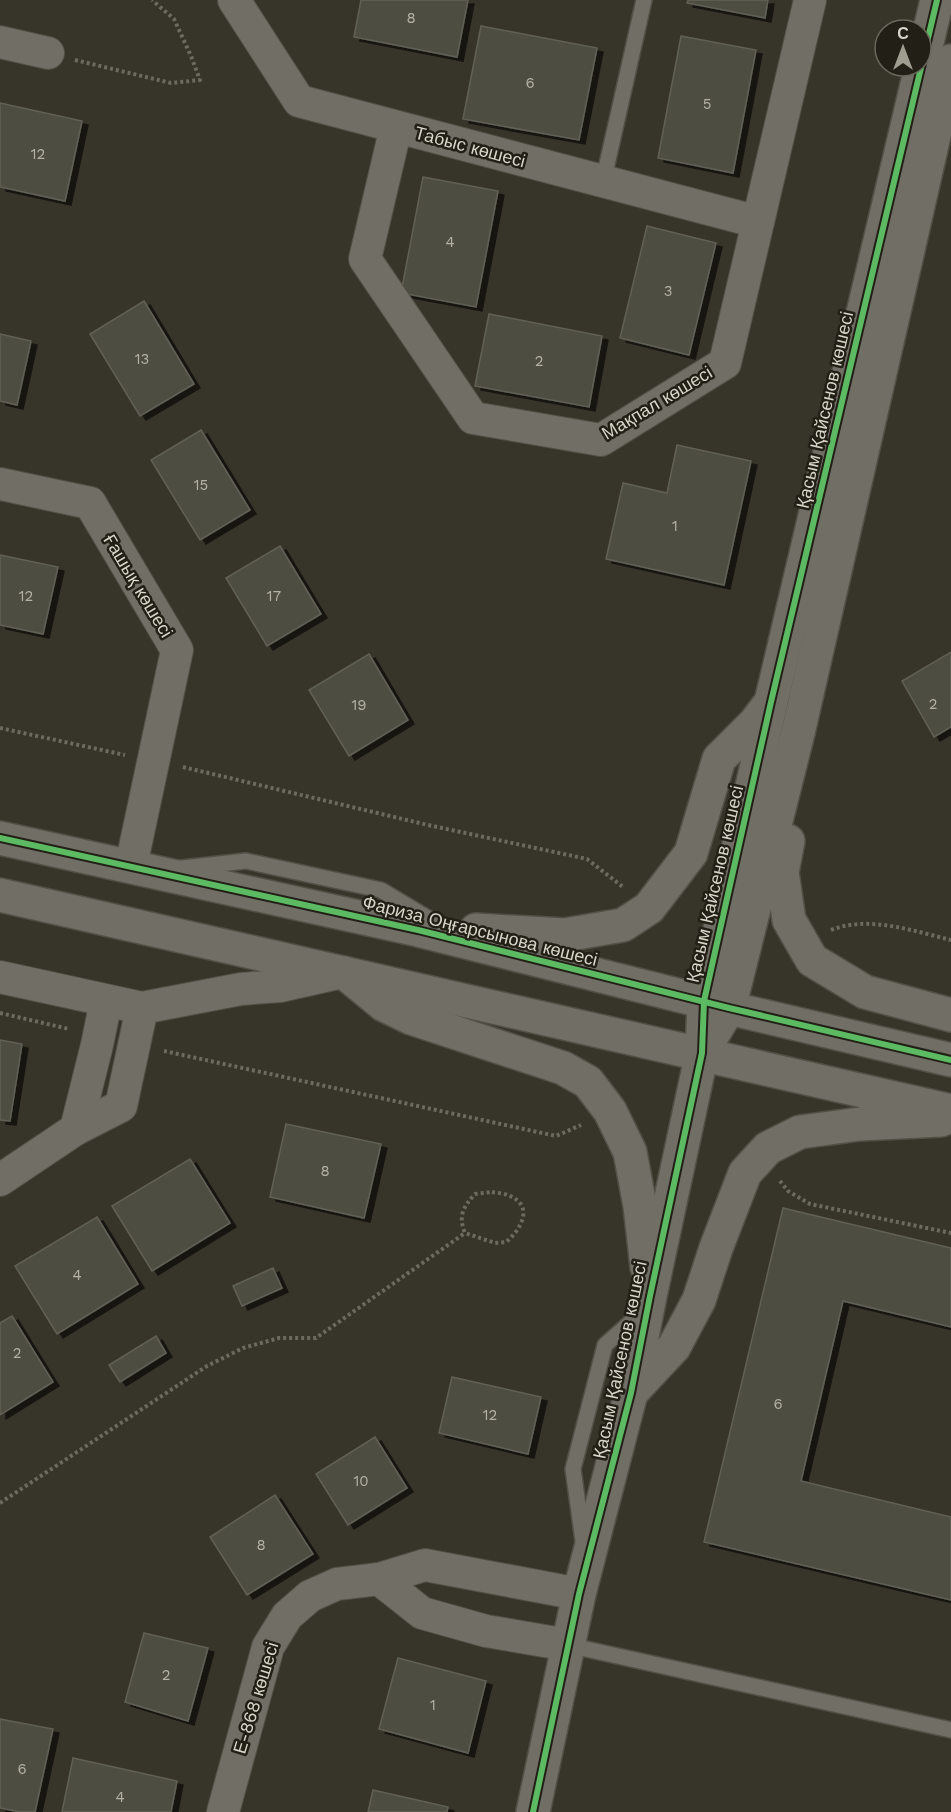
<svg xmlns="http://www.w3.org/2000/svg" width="951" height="1812" font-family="'Work Sans',sans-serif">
	<defs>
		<filter id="shadow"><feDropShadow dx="6" dy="4" stdDeviation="0" flood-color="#0009"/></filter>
	</defs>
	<rect width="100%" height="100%" fill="#373429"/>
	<!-- building -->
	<g fill="#4d4d43" stroke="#616157" stroke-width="1.5" filter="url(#shadow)">
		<path d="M361 0H468L457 57 354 37Z"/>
		<path d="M688 0H768L765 18 687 3Z"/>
		<path d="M481 26 597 48 579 140 463 119Z"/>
		<path d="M681 36 756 50 733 173 658 158Z"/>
		<path d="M0 103 82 121 65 201 0 187Z"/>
		<path d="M423 177 498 191 476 307 401 293Z"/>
		<path d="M647 226 716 243 689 355 620 338Z"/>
		<path d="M144 301 194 384 140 416 90 334Z"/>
		<path d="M489 314 602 336 589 407 475 386Z"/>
		<path d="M0 334 31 341 17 405 0 401Z"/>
		<path d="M201 430 250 510 200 540 151 460Z"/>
		<path d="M677 445 751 461 724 585 606 559 623 483 667 493Z"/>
		<path d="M280 546 321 614 267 646 226 578Z"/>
		<path d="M0 555 58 567 43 634 0 625Z"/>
		<path d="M951 652V727L934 737 902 681Z"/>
		<path d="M369 654 408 720 349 756 309 690Z"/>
		<path d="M0 1040 22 1044 10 1121 0 1120Z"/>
		<path d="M286 1124 381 1144 364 1218 270 1197Z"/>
		<path d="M190 1159 230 1223 152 1271 112 1206Z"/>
		<path d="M783 1208 951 1248V1327L843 1301 801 1481 951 1517V1600L704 1542Z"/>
		<path d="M97 1217 138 1284 57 1334 15 1266Z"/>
		<path d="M273 1268 282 1288 242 1306 233 1286Z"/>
		<path d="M12 1316 53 1382 0 1415V1323Z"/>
		<path d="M156 1336 166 1353 120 1382 109 1365Z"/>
		<path d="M452 1377 541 1397 528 1454 439 1433Z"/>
		<path d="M375 1437 407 1488 348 1525 316 1474Z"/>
		<path d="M275 1495 313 1554 247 1595 210 1537Z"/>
		<path d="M144 1633 208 1648 188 1721 125 1702Z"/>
		<path d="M398 1658 486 1681 468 1753 379 1729Z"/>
		<path d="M0 1719 53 1729 35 1812H20L0 1808Z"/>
		<path d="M73 1758 177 1781 171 1812H62Z"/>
		<path d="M373 1790 448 1807 447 1812H368Z"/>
	</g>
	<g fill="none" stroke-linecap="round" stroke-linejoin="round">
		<!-- service casing -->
		<g stroke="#525046" stroke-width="18">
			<g id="service">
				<path d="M603 182 644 0"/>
				<path d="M182 868 246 861 381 890 436 923"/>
				<path d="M583 1541 573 1469 605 1345 641 1313"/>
				<path d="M568 1645 951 1730"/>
			</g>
		</g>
		<!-- minor casing -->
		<g stroke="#525046" stroke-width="34">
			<g id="minor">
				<path d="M234 0 299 101 758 222"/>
				<path d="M0 42 48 53"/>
				<path d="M396 127 365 259 473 418 601 440 725 363 810 0"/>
				<path d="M0 484 90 503 177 650 131 866"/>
				<path d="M0 977 142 1008 241 989 281 986 343 972"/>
				<path d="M76 1129 97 1045 106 1001"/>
				<path d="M0 1180 76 1129 121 1106 142 1008"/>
				<path d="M379 1579 422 1613 486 1631 568 1645"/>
				<path d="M223 1812 268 1647 287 1616 310 1596 337 1584 379 1579 425 1565 579 1594"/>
			</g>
		</g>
		<!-- tertiary casing -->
		<g stroke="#525046" stroke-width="36">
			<g id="tertiary">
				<path d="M0 838 418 930 729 1008 951 1060"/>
				<path d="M788 841 782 872 789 920 812 960 865 992 951 1015"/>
				<path d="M0 895 951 1111"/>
				<path d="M476 930 565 935 623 925 649 908 691 853 719 759 755 723 768 706"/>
				<path d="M350 977 384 1005 411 1018 563 1068 588 1082 610 1111 630 1152 640 1206 647 1267"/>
				<path d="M704 1049 729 1008 798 733 951 61"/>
				<path d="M631 1393 674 1347 699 1300 716 1248 745 1173 768 1148 800 1132 860 1124 941 1120"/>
				<path d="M533 1812 579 1594 631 1393 650 1296 702 1053 704 1001 771 702 937 0"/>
			</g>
		</g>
		<!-- path -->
		<g stroke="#6d6a61" stroke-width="4" stroke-dasharray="3 3" stroke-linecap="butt">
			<path d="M75 60 171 83 200 80 191 56 174 19 152 0"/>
			<path d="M0 728 125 755"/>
			<path d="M183 767 428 825 587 859 623 887"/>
			<path d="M831 930C869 915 913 931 951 940"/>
			<path d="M0 1013 69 1029"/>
			<path d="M164 1051 556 1136 581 1125"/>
			<path d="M780 1181 788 1191 810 1204 951 1233"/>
			<path d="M492 1192C497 1193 503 1193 507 1195 535 1204 522 1229 506 1242L495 1243 465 1233C458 1216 463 1207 475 1194Z"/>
			<path d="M0 1503 207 1366 243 1348 279 1338H316L465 1233"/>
		</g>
		<!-- service -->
		<use href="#service" stroke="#716e65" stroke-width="15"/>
		<!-- minor -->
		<use href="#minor" stroke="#716e65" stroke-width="32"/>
		<!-- tertiary -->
		<use href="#tertiary" stroke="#716e65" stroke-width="33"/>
		<!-- cycleway casing -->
		<g stroke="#221f16" stroke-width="10">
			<g id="cycleway">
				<path d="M0 838 418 930 729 1008 951 1060"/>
				<path d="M533 1812 579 1594 631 1393 650 1296 702 1053 704 1001 771 702 937 0"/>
			</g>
		</g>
		<!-- cycleway -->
		<use href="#cycleway" stroke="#5cba63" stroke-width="6"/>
	</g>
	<g text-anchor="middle" stroke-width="5" stroke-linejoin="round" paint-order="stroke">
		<!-- number labels -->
		<g font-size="15" fill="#b4b2a7">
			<text x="411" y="23">8</text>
			<text x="530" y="88">6</text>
			<text x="707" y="109">5</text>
			<text x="38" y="159">12</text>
			<text x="450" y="247">4</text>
			<text x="668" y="296">3</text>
			<text x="142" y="364">13</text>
			<text x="539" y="366">2</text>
			<text x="201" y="490">15</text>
			<text x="675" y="531">1</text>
			<text x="26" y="601">12</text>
			<text x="274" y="601">17</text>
			<text x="933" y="709">2</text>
			<text x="359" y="710">19</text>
			<text x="325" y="1176">8</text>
			<text x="77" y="1280">4</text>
			<text x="17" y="1358">2</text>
			<text x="778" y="1409">6</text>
			<text x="490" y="1420">12</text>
			<text x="361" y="1486">10</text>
			<text x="261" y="1550">8</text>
			<text x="166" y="1680">2</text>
			<text x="433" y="1710">1</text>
			<text x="22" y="1774">6</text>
			<text x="120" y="1802">4</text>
		</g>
		<!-- street labels -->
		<g font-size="18" fill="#d7d4c8" stroke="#221f16">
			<text transform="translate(470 147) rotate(15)" y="6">Табыс көшесі</text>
			<text transform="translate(657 403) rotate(-31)" y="6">Мақпал көшесі</text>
			<text transform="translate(825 410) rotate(-77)" y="6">Қасым Қайсенов көшесі</text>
			<text transform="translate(138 586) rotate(59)" y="6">Ғашық көшесі</text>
			<text transform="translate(715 884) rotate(-77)" y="6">Қасым Қайсенов көшесі</text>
			<text transform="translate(480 931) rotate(14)" y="6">Фариза Оңғарсынова көшесі</text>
			<text transform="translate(620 1360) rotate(-78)" y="6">Қасым Қайсенов көшесі</text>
			<text transform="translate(256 1698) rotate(-73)" y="6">Е-868 көшесі</text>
		</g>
	</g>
	<!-- north arrow -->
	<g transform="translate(903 48)"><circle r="28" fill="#221f16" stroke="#6a675d" stroke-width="1.5"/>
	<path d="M0-4.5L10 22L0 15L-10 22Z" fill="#9f9c90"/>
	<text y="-9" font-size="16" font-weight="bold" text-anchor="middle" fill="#d7d4c8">С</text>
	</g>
</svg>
